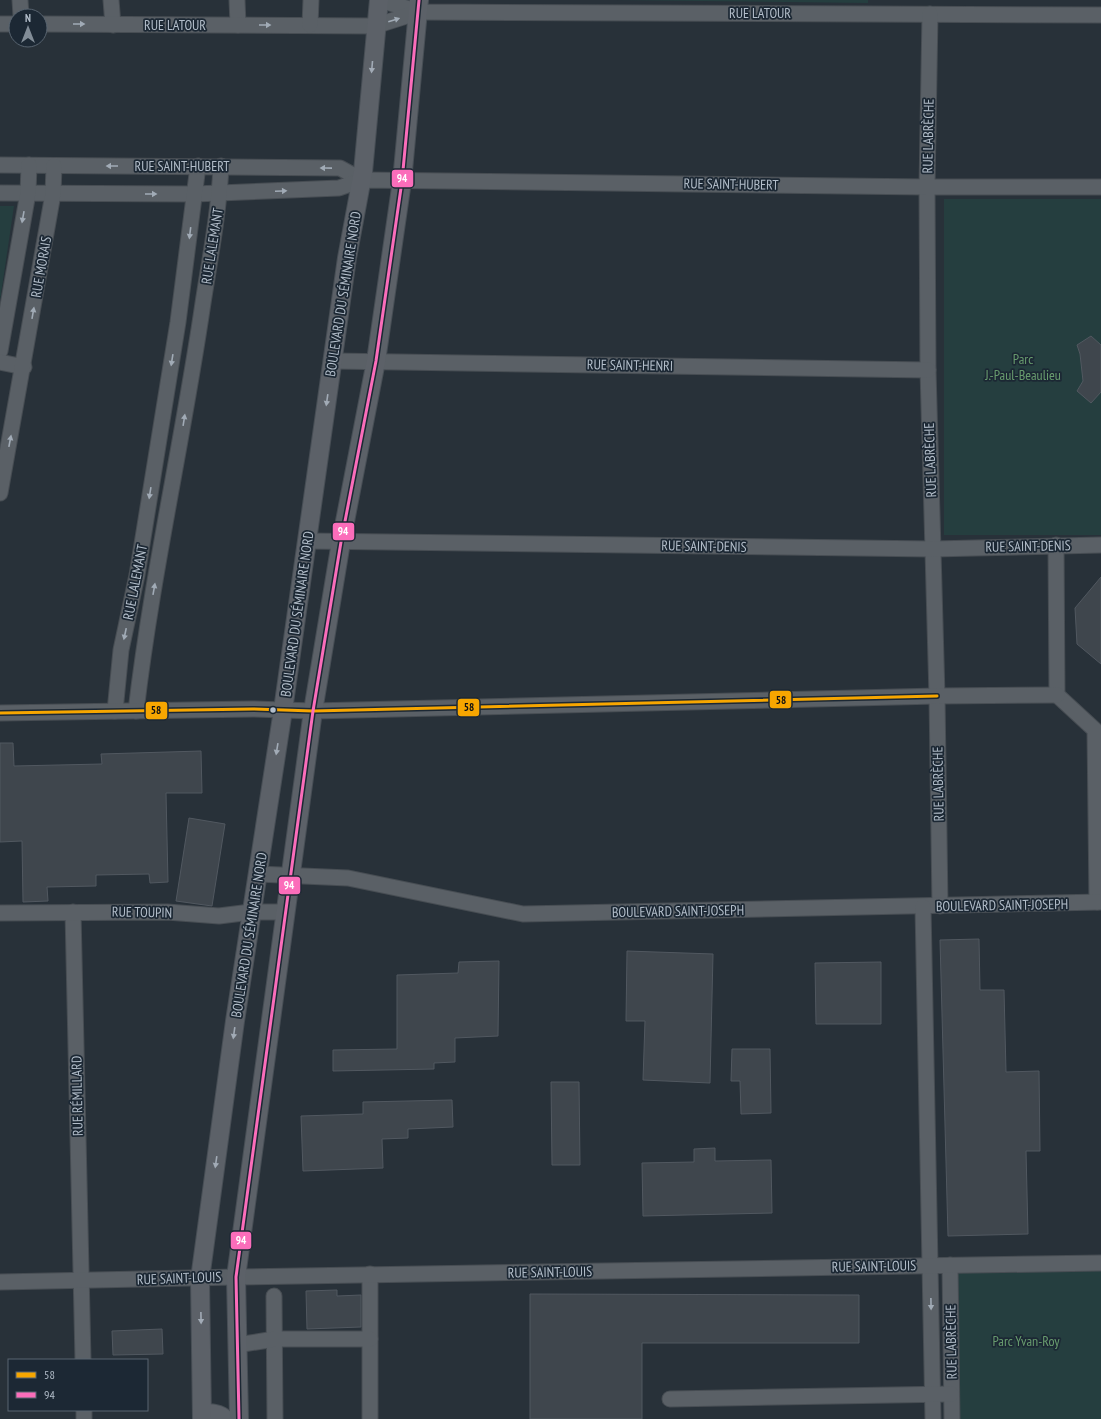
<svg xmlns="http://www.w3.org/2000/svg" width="1101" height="1419" font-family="'PT Sans Narrow',sans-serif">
	<rect width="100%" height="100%" fill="#283139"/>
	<!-- green -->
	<g fill="#253e3f">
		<path d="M615 0H868V3Z"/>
		<rect x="944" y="199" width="157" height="336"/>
		<path d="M0 206H14L0 301Z"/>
		<path d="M1101 1262V1419H952L950 1263Z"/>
	</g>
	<!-- building -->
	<g fill="#3f464d" stroke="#515860">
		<path d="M1091 336 1101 345V392L1091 403 1077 391 1083 381 1080 354 1077 345Z"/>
		<path d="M1101 577V664L1077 644 1075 608Z"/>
		<path d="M0 743H13L14 766 102 764 101 754 201 751 202 793H166L168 882 150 883 149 874 96 875V886L47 887 48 901 23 902 22 841 0 842Z"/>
		<path d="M189 818 225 824 212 906 176 901Z"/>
		<path d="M979 939 980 990H1004L1006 1072 1039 1071 1040 1151H1026L1028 1234 948 1236 940 940Z"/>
		<path d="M627 951 713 954 710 1083 643 1080 645 1021H626Z"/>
		<path d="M499 961 498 1036 455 1038V1062L434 1063V1069L333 1071V1050L397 1049V975L458 973 459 962Z"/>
		<path d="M881 962V1024H816L815 963Z"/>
		<path d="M732 1049H770L771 1113 741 1114 740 1081H731Z"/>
		<path d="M551 1082H579L580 1165H552Z"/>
		<path d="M452 1100 453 1127 408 1129V1138L382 1139 383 1168 303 1171 301 1116 363 1114V1102Z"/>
		<path d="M715 1148V1161L771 1160 772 1213 643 1216 642 1163 694 1162V1149Z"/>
		<path d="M337 1290V1296L361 1295V1327L307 1329 306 1291Z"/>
		<path d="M530 1294 859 1295V1343H642V1419H530Z"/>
		<path d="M162 1329 163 1354 113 1355 112 1331Z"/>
	</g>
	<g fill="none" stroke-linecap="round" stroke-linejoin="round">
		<!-- minor casing -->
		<g stroke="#474d53" stroke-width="17">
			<g id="minor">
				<path d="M20 0 21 16"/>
				<path d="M111 0 113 25"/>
				<path d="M237 0 238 25"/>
				<path d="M380 0 419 12 1101 15"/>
				<path d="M930 14 927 187 928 370 937 696 940 906"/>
				<path d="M0 24H16"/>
				<path d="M40 24 375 26 419 12"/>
				<path d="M310 25 311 0"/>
				<path d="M0 165 340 168 362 180"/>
				<path d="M0 193 195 194 339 188 362 180 927 187H1101"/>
				<path d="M0 351 28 193 29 165"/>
				<path d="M333 361 928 370"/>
				<path d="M0 362 24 367"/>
				<path d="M0 493 53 194 54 166"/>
				<path d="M307 541 933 549 1101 545"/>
				<path d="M1056 545 1057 695 1095 730 1097 902"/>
				<path d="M115 711 121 650 137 575 178 322 198 166"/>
				<path d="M136 711C152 574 183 440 203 303 210 258 219 212 221 166"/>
				<path d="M0 713 253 709 313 711 937 696 1057 695"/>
				<path d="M258 874 348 878 523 914 1101 902"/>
				<path d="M923 907 933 1419"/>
				<path d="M73 912 83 1360"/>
				<path d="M0 913 167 912 219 916 251 912H284"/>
				<path d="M950 1265 952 1419"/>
				<path d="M370 1274V1419"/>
				<path d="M0 1282 236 1277 1101 1263"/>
				<path d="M274 1296 275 1419"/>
				<path d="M237 1345 275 1339H370"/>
				<path d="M670 1399 951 1394"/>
				<path d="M84 1410V1419"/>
			</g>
		</g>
		<!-- major casing -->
		<g stroke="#474e55" stroke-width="20">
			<g id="major">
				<path d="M202 1413C210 1413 220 1413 225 1419"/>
				<path d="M202 1419 200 1279 235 1021 283 710 347 258 363 172 379 0"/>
				<path d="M239 1419 236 1277 313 711 341 542 376 361 402 181 419 0"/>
			</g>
		</g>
		<!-- minor -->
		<use href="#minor" stroke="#5a6066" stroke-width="15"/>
		<!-- major -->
		<use href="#major" stroke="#5c6168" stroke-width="18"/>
		<!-- bus-1 casing -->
		<g stroke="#1c2834" stroke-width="6">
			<path id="bus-1" d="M0 713 253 709 313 711 937 696"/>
		</g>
		<!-- bus-2 casing -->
		<g stroke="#1c2834" stroke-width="6">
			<path id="bus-2" d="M239 1419 236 1277 313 711 341 542 376 361 402 181 419 0"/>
		</g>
		<!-- bus-1 -->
		<use href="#bus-1" stroke="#f7a600" stroke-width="3"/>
		<!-- bus-2 -->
		<use href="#bus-2" stroke="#fb6dba" stroke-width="3"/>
	</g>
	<!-- one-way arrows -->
	<defs><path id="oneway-solid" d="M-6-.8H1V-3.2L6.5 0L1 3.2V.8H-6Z"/></defs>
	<g fill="#a1abb6">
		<use href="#oneway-solid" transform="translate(394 20) rotate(-18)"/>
		<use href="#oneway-solid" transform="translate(79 24)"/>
		<use href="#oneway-solid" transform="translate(265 25)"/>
		<use href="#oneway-solid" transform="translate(112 166) rotate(180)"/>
		<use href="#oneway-solid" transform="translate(326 168) rotate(-179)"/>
		<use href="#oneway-solid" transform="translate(281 191) rotate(-2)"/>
		<use href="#oneway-solid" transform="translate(151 194)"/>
		<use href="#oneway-solid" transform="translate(23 217) rotate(100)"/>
		<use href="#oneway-solid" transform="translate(190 233) rotate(97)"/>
		<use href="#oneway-solid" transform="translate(33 313) rotate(-80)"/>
		<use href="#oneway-solid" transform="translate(172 360) rotate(99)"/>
		<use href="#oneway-solid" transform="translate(184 420) rotate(-81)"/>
		<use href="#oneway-solid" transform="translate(10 441) rotate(-79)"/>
		<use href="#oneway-solid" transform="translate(150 493) rotate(99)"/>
		<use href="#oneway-solid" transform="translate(154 589) rotate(-80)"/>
		<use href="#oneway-solid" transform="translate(125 634) rotate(102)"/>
		<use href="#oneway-solid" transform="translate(931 1304) rotate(89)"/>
	</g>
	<g fill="#a2abb6">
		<use href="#oneway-solid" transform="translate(372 67) rotate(95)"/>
		<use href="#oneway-solid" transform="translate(327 400) rotate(98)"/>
		<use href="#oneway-solid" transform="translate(277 749) rotate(99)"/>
		<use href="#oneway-solid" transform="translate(234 1033) rotate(98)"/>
		<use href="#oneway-solid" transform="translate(216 1162) rotate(98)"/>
		<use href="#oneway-solid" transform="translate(201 1318) rotate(89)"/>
	</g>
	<!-- markers -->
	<circle fill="#b3beca" stroke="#1c2834" stroke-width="1.5" cx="273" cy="710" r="3.5"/>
	<g text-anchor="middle" stroke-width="3.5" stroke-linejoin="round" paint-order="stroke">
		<!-- street labels -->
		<g font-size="14" fill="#b3beca" stroke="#1c2834">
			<text x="760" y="18">RUE LATOUR</text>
			<text x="175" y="30">RUE LATOUR</text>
			<text transform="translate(928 136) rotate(-89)" y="5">RUE LABRÈCHE</text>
			<text x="182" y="171">RUE SAINT-HUBERT</text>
			<text transform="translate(731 184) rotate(1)" y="5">RUE SAINT-HUBERT</text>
			<text transform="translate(212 246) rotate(-81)" y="5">RUE LALEMANT</text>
			<text transform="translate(41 267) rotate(-80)" y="5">RUE MORAIS</text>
			<text transform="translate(343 294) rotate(-81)" y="5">BOULEVARD DU SÉMINAIRE NORD</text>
			<text transform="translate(630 365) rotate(1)" y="5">RUE SAINT-HENRI</text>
			<text transform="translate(930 460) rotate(-92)" y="5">RUE LABRÈCHE</text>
			<text transform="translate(704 546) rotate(1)" y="5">RUE SAINT-DENIS</text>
			<text transform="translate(1028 546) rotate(-1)" y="5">RUE SAINT-DENIS</text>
			<text transform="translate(135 582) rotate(-79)" y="5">RUE LALEMANT</text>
			<text transform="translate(297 614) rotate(-82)" y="5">BOULEVARD DU SÉMINAIRE NORD</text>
			<text transform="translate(938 784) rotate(-91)" y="5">RUE LABRÈCHE</text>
			<text transform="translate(1002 905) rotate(-1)" y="5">BOULEVARD SAINT-JOSEPH</text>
			<text transform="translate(678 911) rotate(-1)" y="5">BOULEVARD SAINT-JOSEPH</text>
			<text transform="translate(142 912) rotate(1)" y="5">RUE TOUPIN</text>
			<text transform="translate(249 935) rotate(-81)" y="5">BOULEVARD DU SÉMINAIRE NORD</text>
			<text transform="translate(77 1096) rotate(-91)" y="5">RUE RÉMILLARD</text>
			<text transform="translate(874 1266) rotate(-1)" y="5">RUE SAINT-LOUIS</text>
			<text transform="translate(550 1272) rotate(-1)" y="5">RUE SAINT-LOUIS</text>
			<text transform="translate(179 1278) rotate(-2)" y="5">RUE SAINT-LOUIS</text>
			<text transform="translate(951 1342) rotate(-91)" y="5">RUE LABRÈCHE</text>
		</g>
		<!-- park labels -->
		<g font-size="14" fill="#689c6e" stroke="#1c2834">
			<text x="1023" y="364">Parc<tspan x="1023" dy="16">J.-Paul-Beaulieu</tspan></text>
			<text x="1026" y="1346">Parc Yvan-Roy</text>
		</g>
	</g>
	<g stroke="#1c2834" stroke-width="1.5">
		<rect x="391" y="169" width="23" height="19" rx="4" fill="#fb6dba"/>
		<rect x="332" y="522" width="23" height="19" rx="4" fill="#fb6dba"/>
		<rect x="769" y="690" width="23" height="19" rx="4" fill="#f7a600"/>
		<rect x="457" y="698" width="23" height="19" rx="4" fill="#f7a600"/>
		<rect x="145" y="701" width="23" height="19" rx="4" fill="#f7a600"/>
		<rect x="278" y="876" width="23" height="19" rx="4" fill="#fb6dba"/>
		<rect x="230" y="1231" width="22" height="19" rx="4" fill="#fb6dba"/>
	</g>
	<g font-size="11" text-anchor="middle" font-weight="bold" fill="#fff">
		<text x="402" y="182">94</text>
		<text x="343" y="535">94</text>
		<text x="289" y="889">94</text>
		<text x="241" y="1244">94</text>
	</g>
	<g font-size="11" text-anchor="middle" font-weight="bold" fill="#111">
		<text x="781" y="704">58</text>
		<text x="469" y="711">58</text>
		<text x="156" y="714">58</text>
	</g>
	<!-- legend -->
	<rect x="8" y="1359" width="140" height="52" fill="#1c2834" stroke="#586470"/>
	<rect x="16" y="1372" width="20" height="6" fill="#f7a600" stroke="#586470"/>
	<text x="44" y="1379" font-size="12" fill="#b3beca">58</text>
	<rect x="16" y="1392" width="20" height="6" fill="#fb6dba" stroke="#586470"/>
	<text x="44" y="1399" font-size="12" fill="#b3beca">94</text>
	<!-- north arrow -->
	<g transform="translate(28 28)"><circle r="19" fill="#1c2834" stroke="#586470"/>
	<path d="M0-3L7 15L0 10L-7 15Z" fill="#828d97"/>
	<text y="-6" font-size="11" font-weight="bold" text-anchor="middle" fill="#b3beca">N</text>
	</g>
</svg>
